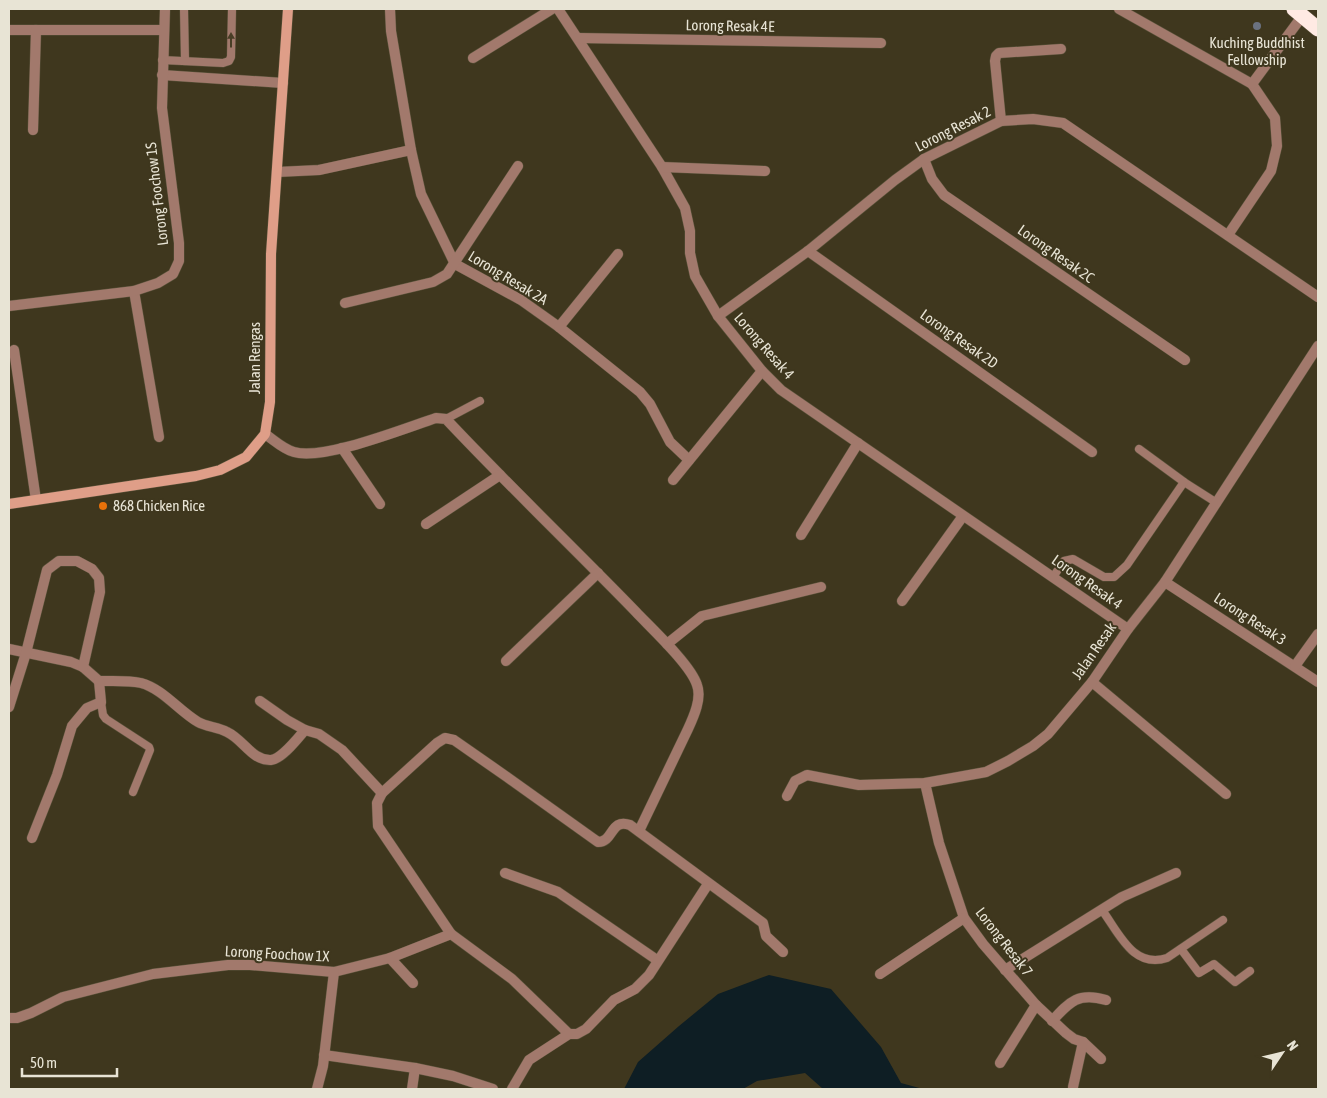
<svg xmlns="http://www.w3.org/2000/svg" width="1327" height="1098" font-family="'Asap Condensed',sans-serif">
	<rect width="100%" height="100%" fill="#3f371e"/>
	<!-- water -->
	<path fill="#0e1e24" d="M769 975 831 989 881 1047 901 1083 923 1089H823L805 1073 757 1081 743 1089H624L638 1062 679 1026 718 994Z"/>
	<g fill="none" stroke-linecap="round" stroke-linejoin="round">
		<!-- lane casing -->
		<g stroke="#5a533b" stroke-width="9">
			<g id="lane">
				<path d="M184 9 185 61"/>
				<path d="M162 60 223 63 229 61 231 57 232 9"/>
				<path d="M446 419 480 401"/>
				<path d="M1184 482 1217 503"/>
				<path d="M1053 577 1064 561 1073 559 1104 577H1114L1127 565 1184 482 1139 449"/>
				<path d="M101 702 103 715 106 719 149 747 150 750 133 792"/>
				<path d="M1102 910C1119 933 1133 969 1167 958L1223 920"/>
				<path d="M1181 949 1199 973 1214 964 1235 982 1250 971"/>
			</g>
		</g>
		<!-- street casing -->
		<g stroke="#5a533b" stroke-width="11">
			<g id="street">
				<path d="M390 9 391 31 411 150 421 194 455 264 521 300 559 327 640 392 650 404 670 442 689 460"/>
				<path d="M558 9 662 167 685 208 690 231V253L695 276 718 316 762 371 781 390 1128 629"/>
				<path d="M1119 9 1252 84 1275 118 1277 146 1271 171 1228 235"/>
				<path d="M9 30H164"/>
				<path d="M578 38 881 43"/>
				<path d="M473 58 552 9"/>
				<path d="M162 75 283 83"/>
				<path d="M1252 84 1303 15"/>
				<path d="M1001 121 995 61 996 56 999 53 1061 49"/>
				<path d="M33 130 36 30"/>
				<path d="M924 159 932 179 944 195 1185 360"/>
				<path d="M662 167 765 171"/>
				<path d="M277 172 319 170 411 150"/>
				<path d="M808 251 1092 452"/>
				<path d="M134 291 159 437"/>
				<path d="M345 303 433 282 447 274 518 166"/>
				<path d="M9 306 134 291 158 283 173 274 179 261V243L162 108 165 9"/>
				<path d="M718 316 808 251 895 180 924 159 1001 121 1033 119 1063 123 1318 297"/>
				<path d="M559 327 618 254"/>
				<path d="M14 350 36 500"/>
				<path d="M265 434C274 440 283 449 294 452 323 461 405 428 436 418L446 419C508 485 573 547 636 612 651 628 691 665 697 685 702 698 694 716 688 729L639 831"/>
				<path d="M342 448 380 504"/>
				<path d="M673 480 762 371"/>
				<path d="M426 524 500 475"/>
				<path d="M801 535 858 443"/>
				<path d="M1165 582 1318 682"/>
				<path d="M902 601 963 516"/>
				<path d="M667 644 702 616 821 587"/>
				<path d="M9 649 71 662 83 667 99 681C113 681 128 680 141 683 163 689 179 711 198 722 207 727 218 727 227 732 243 739 252 761 271 760 282 759 298 738 305 730"/>
				<path d="M506 661 598 573"/>
				<path d="M1295 666 1318 634"/>
				<path d="M1092 682 1226 794"/>
				<path d="M260 701 287 720 305 730 319 734 342 750 382 793 377 803 378 826 451 934"/>
				<path d="M9 707 26 653 47 570 59 561H77L92 569 99 578 100 592 83 667"/>
				<path d="M925 783 939 843 964 918 983 944 1036 1005 1066 1033 1074 1039 1083 1042 1101 1059"/>
				<path d="M382 793 437 743 445 738 454 740 507 777 598 842C614 842 610 818 630 825L763 923 766 936 783 952"/>
				<path d="M787 796 795 781 807 775 859 785 925 783 986 772 1008 761 1033 746 1048 734 1092 682 1128 629 1165 582 1318 346"/>
				<path d="M32 838 57 775 72 726 87 708 101 702 99 681"/>
				<path d="M505 873 558 892 657 960"/>
				<path d="M390 958 413 983"/>
				<path d="M1005 970 1122 897 1176 873"/>
				<path d="M880 974 964 918"/>
				<path d="M9 1018H17L31 1013 63 997 153 974 228 965H250L334 972 390 958 451 934 512 979 569 1034"/>
				<path d="M1052 1021C1070 1001 1079 992 1106 1000"/>
				<path d="M324 1055 415 1068 453 1076 493 1089"/>
				<path d="M1000 1063 1036 1005"/>
				<path d="M1073 1087 1083 1042"/>
				<path d="M317 1089 323 1066 334 972"/>
				<path d="M412 1089 415 1068"/>
				<path d="M512 1089 529 1060 569 1034H577L586 1029 614 1000 635 989 649 975 708 884"/>
			</g>
		</g>
		<!-- secondary casing -->
		<g stroke="#5a533b" stroke-width="11">
			<path id="secondary" d="M9 504 196 476 220 470 246 457 265 434 270 402 271 254 288 9"/>
		</g>
		<!-- highway casing -->
		<g stroke="#5a533b" stroke-width="16">
			<path id="highway" d="M1294 9 1318 29"/>
		</g>
		<!-- lane -->
		<use href="#lane" stroke="#a2796c" stroke-width="8"/>
		<!-- street -->
		<use href="#street" stroke="#a2796c" stroke-width="10"/>
		<!-- secondary -->
		<use href="#secondary" stroke="#df9e88" stroke-width="10"/>
		<!-- highway -->
		<use href="#highway" stroke="#ffeae3" stroke-width="15"/>
	</g>
	<!-- one-way arrows -->
	<defs><path id="oneway-solid" d="M-6-.8H1V-3.2L6.5 0L1 3.2V.8H-6Z" transform="scale(1.25)"/></defs>
	<use fill="#493e26" href="#oneway-solid" transform="translate(231 40) rotate(-90)"/>
	<!-- markers -->
	<circle fill="#6b7280" stroke="#3f371e" stroke-width="2" cx="1257" cy="26" r="5"/>
	<circle fill="#e8710a" stroke="#3f371e" stroke-width="2" cx="103" cy="506" r="5"/>
	<g text-anchor="middle" stroke-width="4" stroke-linejoin="round" paint-order="stroke">
		<!-- street labels -->
		<g font-size="15" fill="#e8e4d5" stroke="#3f371e">
			<text transform="translate(730 26) rotate(1)" y="5">Lorong Resak 4E</text>
			<text transform="translate(953 129) rotate(-27)" y="5">Lorong Resak 2</text>
			<text transform="translate(157 194) rotate(-97)" y="5">Lorong Foochow 1S</text>
			<text transform="translate(1056 254) rotate(35)" y="5">Lorong Resak 2C</text>
			<text transform="translate(508 278) rotate(31)" y="5">Lorong Resak 2A</text>
			<text transform="translate(959 339) rotate(35)" y="5">Lorong Resak 2D</text>
			<text transform="translate(764 346) rotate(49)" y="5">Lorong Resak 4</text>
			<text transform="translate(255 358) rotate(-90)" y="5">Jalan Rengas</text>
			<text transform="translate(1087 582) rotate(35)" y="5">Lorong Resak 4</text>
			<text transform="translate(1250 619) rotate(33)" y="5">Lorong Resak 3</text>
			<text transform="translate(1094 651) rotate(-55)" y="5">Jalan Resak</text>
			<text transform="translate(1004 942) rotate(52)" y="5">Lorong Resak 7</text>
			<text transform="translate(277 954) rotate(3)" y="5">Lorong Foochow 1X</text>
		</g>
		<!-- poi labels -->
		<g font-size="15" fill="#e8e4d5" stroke="#3f371e">
			<text x="1257" y="48">Kuching Buddhist<tspan x="1257" dy="17">Fellowship</tspan></text>
			<text x="113" y="511" text-anchor="start">868 Chicken Rice</text>
		</g>
	</g>
	<!-- border -->
	<rect width="1327" height="1098" fill="none" stroke="#e8e4d5" stroke-width="20"/>
	<!-- north arrow -->
	<g transform="translate(1282 1053) rotate(55)" stroke="#3f371e" stroke-width="4" paint-order="stroke">
	<path d="M0-4L9 19L0 12L-9 19Z" fill="#e8e4d5"/>
	<text y="-8" font-size="14" font-weight="bold" text-anchor="middle" fill="#e8e4d5">N</text>
	</g>
	<!-- scale -->
	<path d="M22 1068v8h95v-8" fill="none" stroke="#e8e4d5" stroke-width="2.5"/>
	<text x="30" y="1068" font-size="15" fill="#e8e4d5" stroke="#3f371e" stroke-width="4" paint-order="stroke">50 m</text>
</svg>
